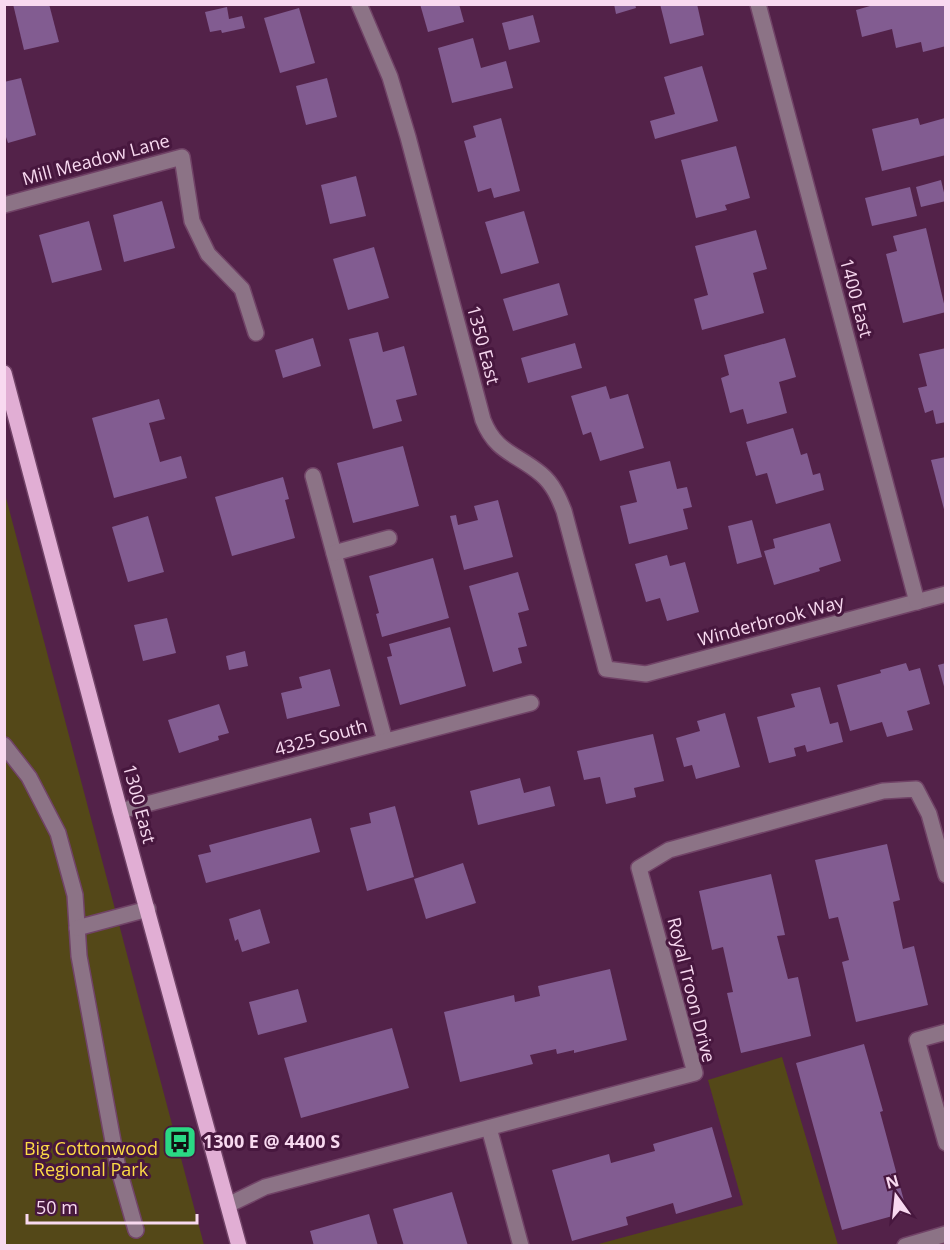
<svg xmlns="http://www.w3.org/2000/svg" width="950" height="1250" font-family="'Open Sans',sans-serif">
	<rect width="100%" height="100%" fill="#532249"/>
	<!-- green -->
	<g fill="#544818">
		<path d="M5 494 204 1245H5Z"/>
		<path d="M782 1057 838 1245H595L743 1205 708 1080Z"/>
	</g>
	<!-- building -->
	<g fill="#825c91">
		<path d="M13 4H49L59 42 24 50Z"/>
		<path d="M420 4H459L464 22 428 32Z"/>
		<path d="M614 4H635L636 8 616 14Z"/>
		<path d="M660 4H697L704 35 670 44Z"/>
		<path d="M877 4H944L946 46 923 52 921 42 896 48 892 29 862 37 856 10Z"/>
		<path d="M227 7 229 19 242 16 245 28 222 33 221 30 210 32 205 12Z"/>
		<path d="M299 8 315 63 280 73 264 18Z"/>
		<path d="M533 15 540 42 509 50 502 23Z"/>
		<path d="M473 38 481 68 506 61 513 88 452 103 438 48Z"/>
		<path d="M702 66 718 121 655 139 650 121 675 114 664 77Z"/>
		<path d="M21 78 36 135 8 143 4 131V82Z"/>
		<path d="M327 78 337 117 306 125 296 86Z"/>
		<path d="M501 118 520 191 494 198 491 188 478 192 464 141 476 137 473 126Z"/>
		<path d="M918 118 920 125 945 118 946 155 882 171 872 129Z"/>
		<path d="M736 146 750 198 725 205 727 210 696 218 681 160Z"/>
		<path d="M356 176 366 216 330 224 321 185Z"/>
		<path d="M941 180 946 201 921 207 916 187Z"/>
		<path d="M910 187 917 216 872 226 865 198Z"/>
		<path d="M162 201 175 248 124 262 113 215Z"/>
		<path d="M524 211 539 263 501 274 485 222Z"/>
		<path d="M89 221 102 270 52 283 39 235Z"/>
		<path d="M926 228 946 312 903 323 886 254 897 251 893 236Z"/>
		<path d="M756 230 767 269 753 273 764 313 702 330 694 299 708 295 695 246Z"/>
		<path d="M374 247 389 298 348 310 333 259Z"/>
		<path d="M559 283 568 315 513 331 503 299Z"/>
		<path d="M378 332 383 352 404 346 417 395 396 400 402 421 373 429 349 339Z"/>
		<path d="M313 338 321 366 283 378 275 350Z"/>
		<path d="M785 338 796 377 779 382 787 413 747 424 743 409 730 413 721 378 729 375 724 355Z"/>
		<path d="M575 343 582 368 528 383 521 358Z"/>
		<path d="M946 348V422L936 424 933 410 925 413 918 388 927 386 919 354Z"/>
		<path d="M606 386 610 399 628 394 644 448 600 461 591 432 583 435 571 396Z"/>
		<path d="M159 399 165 419 149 423 160 462 181 456 187 478 114 498 92 418Z"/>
		<path d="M793 428 801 455 807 453 813 475 820 473 824 490 776 504 767 473 756 476 746 442Z"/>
		<path d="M403 446 419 506 353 523 337 463Z"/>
		<path d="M946 457V513H945L931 460Z"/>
		<path d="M670 461 677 489 687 487 692 507 683 509 688 529 629 544 620 506 637 502 629 471Z"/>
		<path d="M283 477 289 499 285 500 295 538 232 556 215 497Z"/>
		<path d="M498 500 513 557 464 570 450 516 456 515 458 525 478 520 474 506Z"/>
		<path d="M148 516 164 572 128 582 112 527Z"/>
		<path d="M752 520 762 557 737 564 728 526Z"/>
		<path d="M830 523 841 561 819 568 820 571 774 585 764 551 775 548 773 539Z"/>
		<path d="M667 555 670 566 685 562 699 612 667 621 660 598 646 602 635 564Z"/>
		<path d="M433 558 449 618 382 637 376 614 379 613 369 576Z"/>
		<path d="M518 572 529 610 518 613 527 646 518 648 522 663 493 672 469 586Z"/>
		<path d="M167 618 176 653 143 661 134 625Z"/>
		<path d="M450 627 466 686 400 705 387 657 392 656 389 644Z"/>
		<path d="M245 651 248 666 229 670 226 656Z"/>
		<path d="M906 663 909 671 920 668 930 704 907 711 913 730 887 737 882 722 850 731 837 685 881 673 880 670Z"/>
		<path d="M946 663V690H945L938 665Z"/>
		<path d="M330 669 340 706 287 719 281 693 302 688 299 677Z"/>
		<path d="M820 687 830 724 838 722 843 742 807 752 805 745 794 748 796 756 769 763 757 717 795 707 791 694Z"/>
		<path d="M219 704 229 733 218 736 219 740 179 753 168 720Z"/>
		<path d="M725 713 740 767 696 779 692 765 684 767 676 738 700 731 697 721Z"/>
		<path d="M653 734 664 781 634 788 636 797 606 804 600 777 584 780 577 751Z"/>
		<path d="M520 778 524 793 550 786 555 806 478 825 470 791Z"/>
		<path d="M395 806 414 877 367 891 350 828 371 823 369 813Z"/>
		<path d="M311 818 320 852 206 883 198 855 211 852 209 845Z"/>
		<path d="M887 844 900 900 893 902 903 949 914 946 928 1005 856 1022 842 962 849 960 838 917 829 919 815 860Z"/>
		<path d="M463 863 476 903 426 919 414 879Z"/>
		<path d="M771 874 785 935 777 936 788 979 798 977 811 1036 741 1053 727 993 733 992 723 947 712 950 699 891Z"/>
		<path d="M260 909 270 943 242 952 238 939 235 941 229 919Z"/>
		<path d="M610 969 627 1040 574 1053V1050L557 1054 556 1049 530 1055 533 1064 460 1082 444 1012 514 995 515 1002 540 996 538 986Z"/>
		<path d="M298 989 307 1022 258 1035 249 1002Z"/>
		<path d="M392 1028 409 1088 301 1118 284 1058Z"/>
		<path d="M864 1044 883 1111 880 1112 907 1212 842 1230 796 1063Z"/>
		<path d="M712 1127 732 1197 676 1214 673 1203 626 1217 628 1225 572 1241 552 1170 609 1154 611 1163 655 1151 653 1144Z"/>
		<path d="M452 1192 468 1246H404L393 1209Z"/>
		<path d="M369 1214 378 1246H314L310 1231Z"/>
	</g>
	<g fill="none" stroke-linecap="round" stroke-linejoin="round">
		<!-- minor casing -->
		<g stroke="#714367" stroke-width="18">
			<g id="minor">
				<path d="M359 4 390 77 408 137 483 420C496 453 516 453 541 474 553 484 559 498 564 511L606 669 646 674 946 594"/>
				<path d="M758 4 917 602"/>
				<path d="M4 205 182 157 192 221 208 254 242 289 256 333"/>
				<path d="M313 476 385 741"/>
				<path d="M334 553 389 538"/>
				<path d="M4 745 29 777 58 833 75 895 79 956 117 1163 136 1230"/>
				<path d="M120 811 531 703"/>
				<path d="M77 928 148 909"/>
				<path d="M946 1032 917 1040 946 1143"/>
				<path d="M489 1128 521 1246"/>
				<path d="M228 1205 265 1187 695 1073 639 868 669 850 883 791 916 789 929 814 946 875"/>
				<path d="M905 1246 946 1234"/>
			</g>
		</g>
		<!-- major casing -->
		<g stroke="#714367" stroke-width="18">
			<path id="major" d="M4 373 120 811 239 1246"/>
		</g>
		<!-- minor -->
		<use href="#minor" stroke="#8c7386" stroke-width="15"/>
		<!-- major -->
		<use href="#major" stroke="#e1aed4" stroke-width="15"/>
	</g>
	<!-- icons -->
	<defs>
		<g id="bus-square" transform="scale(1.725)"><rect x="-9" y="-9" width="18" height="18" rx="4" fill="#2ad884" stroke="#47173e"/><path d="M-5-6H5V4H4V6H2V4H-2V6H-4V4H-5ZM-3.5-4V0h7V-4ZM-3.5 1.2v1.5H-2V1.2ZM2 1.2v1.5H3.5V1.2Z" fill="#111"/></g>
	</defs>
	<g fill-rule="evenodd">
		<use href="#bus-square" x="180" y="1142"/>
	</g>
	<g text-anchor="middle" stroke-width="6" stroke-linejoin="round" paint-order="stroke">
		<!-- street labels -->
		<g font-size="18" fill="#f8d9f0" stroke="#47173e">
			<text transform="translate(96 160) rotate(-15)" y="6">Mill Meadow Lane</text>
			<text transform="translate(856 298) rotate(75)" y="6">1400 East</text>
			<text transform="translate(483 345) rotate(75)" y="6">1350 East</text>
			<text transform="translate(771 621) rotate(-15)" y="6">Winderbrook Way</text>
			<text transform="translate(321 738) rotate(-15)" y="6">4325 South</text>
			<text transform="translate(139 804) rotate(75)" y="6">1300 East</text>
			<text transform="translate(691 990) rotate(76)" y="6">Royal Troon Drive</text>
		</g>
		<!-- poi labels -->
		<g font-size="18" font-weight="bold" fill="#f8d9f0" stroke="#47173e" text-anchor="start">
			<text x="203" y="1148">1300 E @ 4400 S</text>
		</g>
		<!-- park labels -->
		<g font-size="18" fill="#fddb46" stroke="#47173e">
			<text x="91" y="1155">Big Cottonwood<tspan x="91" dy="21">Regional Park</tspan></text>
		</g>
	</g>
	<!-- border -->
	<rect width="950" height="1250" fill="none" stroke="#f8d9f0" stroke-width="12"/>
	<!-- north arrow -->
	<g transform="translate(896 1196) rotate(345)" stroke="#47173e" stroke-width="4.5" paint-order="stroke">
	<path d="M0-4.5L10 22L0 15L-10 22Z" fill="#f8d9f0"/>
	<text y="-9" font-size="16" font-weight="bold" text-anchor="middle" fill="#f8d9f0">N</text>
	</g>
	<!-- scale -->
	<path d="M27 1214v9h170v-9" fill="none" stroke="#f8d9f0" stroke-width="3"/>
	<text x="36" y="1214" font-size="18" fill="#f8d9f0" stroke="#47173e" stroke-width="4.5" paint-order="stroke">50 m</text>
</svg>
